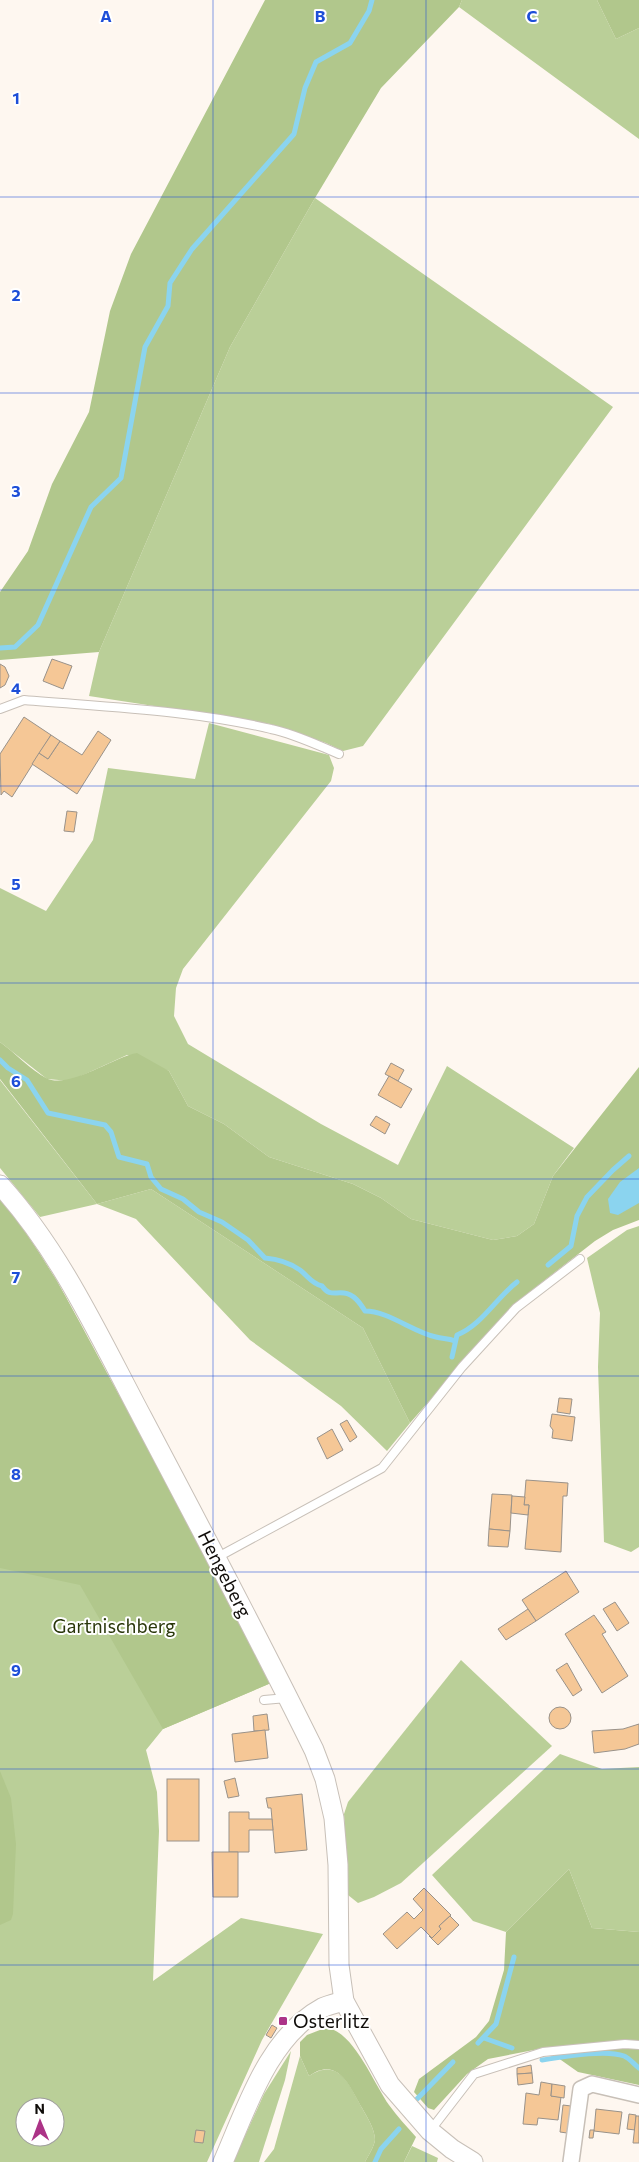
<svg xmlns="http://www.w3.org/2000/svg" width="639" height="2162" font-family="Commissioner,sans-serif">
	<rect width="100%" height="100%" fill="#fef7f0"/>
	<!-- green -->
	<g fill="#bacf98" fill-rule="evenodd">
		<path d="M462 0H597L616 39 639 28V139L459 7Z"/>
		<path d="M315 198 613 407 363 746 343 751 326 743 270 724 89 696 99 652 230 347Z"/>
		<path d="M209 723 329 755 334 768 331 781 183 969 176 988 174 1016 188 1044 321 1124 398 1165 447 1066 574 1148 553 1176 534 1224 517 1236 493 1240 411 1219 381 1198 353 1184 269 1157 224 1124 188 1106 169 1071 127 1055 70 1081 47 1079 0 1042V888L46 911 93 840 108 768 195 779Z"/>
		<path d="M0 1080 97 1204 151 1189 363 1328 410 1423 387 1451 341 1406 250 1340 136 1219 97 1204 40 1217 0 1168Z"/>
		<path d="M0 1199 56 1279 271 1683 163 1729 146 1750 157 1792 159 1831 153 1981 241 1918 323 1934 262 2040 207 2162H0ZM25 2107H55V2137H25Z"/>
		<path d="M639 1226V1547L631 1552 604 1542 598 1367 600 1313 587 1258 627 1230Z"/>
		<path d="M461 1660 552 1746 401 1883 374 1897 358 1903 348 1895 344 1814 348 1802Z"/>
		<path d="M560 1754 602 1769 639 1767V1932L592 1928 569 1869 506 1932 473 1921 432 1875Z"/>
		<path d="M291 2051 285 2080 259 2162H233L264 2094Z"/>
		<path d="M300 2056 309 2076C339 2056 350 2086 362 2108 367 2117 375 2129 375 2140 374 2147 368 2156 365 2162H264L274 2149Z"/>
		<path d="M412 2146 438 2158 437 2162H404Z"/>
	</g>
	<!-- forest -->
	<g fill="#b1c78c">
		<path d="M265 0H462L459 7 381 88 315 198 230 347 99 652 0 660V592L28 551 52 484 89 412 110 311 131 254Z"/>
		<path d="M597 0H639V28L616 39Z"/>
		<path d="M0 1042C14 1052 32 1071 46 1078 68 1090 113 1057 137 1053L169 1071 188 1106 224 1124 269 1157 353 1184 381 1198 411 1219 493 1240 517 1236 534 1224 553 1176 639 1067V1220L613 1230 595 1241 513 1305 410 1423 363 1328 151 1189 97 1204 0 1079Z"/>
		<path d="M0 1199C44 1251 75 1314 107 1373 164 1475 217 1580 271 1683L163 1729 80 1585 0 1568Z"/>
		<path d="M0 1771 11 1798 16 1844 13 1914 11 1920 0 1925Z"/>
		<path d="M569 1869 592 1928 639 1932V2085L578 2072 544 2048 488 2059 467 2074 434 2110 428 2108 414 2092 419 2079 476 2037 489 2021 504 1970 506 1932Z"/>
		<path d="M325 2028C352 2028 374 2084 389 2105 397 2116 407 2127 416 2137L404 2162H365C368 2156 374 2147 375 2140 375 2129 367 2117 362 2108 350 2087 338 2055 309 2076L300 2056V2042L307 2035Z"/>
	</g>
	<!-- water -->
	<path fill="#8bd4ef" d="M639 1168V1203L618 1215 610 1213 608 1199 620 1182Z"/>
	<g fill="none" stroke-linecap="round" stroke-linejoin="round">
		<!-- stream -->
		<g stroke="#8bd4ef" stroke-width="5">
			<path d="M0 648 15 647 38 625 91 507 121 478 145 347 168 306 170 283 192 249 294 134 305 88 316 62 350 43 369 11 372 0"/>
			<path d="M0 1060 8 1068 27 1080 48 1113 105 1125 111 1132 119 1157 147 1164 151 1177 161 1189 183 1199 199 1212 222 1222 248 1240 265 1258C277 1259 290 1263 300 1270 308 1276 311 1283 322 1286 329 1296 334 1292 344 1293 354 1294 360 1303 365 1311 388 1311 413 1332 436 1337 443 1339 448 1338 455 1341"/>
			<path d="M548 1265 571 1246 577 1216 587 1197 613 1170 629 1156"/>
			<path d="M452 1357 457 1335C482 1325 496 1298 517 1282"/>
			<path d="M484 2038 512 2048"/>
			<path d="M478 2043 496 2024 514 1957"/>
			<path d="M542 2060C562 2057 605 2049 624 2056 629 2058 634 2064 639 2068"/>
			<path d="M417 2099 453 2062"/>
			<path d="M375 2162 381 2149 399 2129"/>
		</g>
	</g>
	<!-- building -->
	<g fill="#f5c796" stroke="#99928a">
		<path d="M52 659 72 666 63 689 43 681Z"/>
		<path d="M0 664 5 667 9 676 5 685 0 688Z"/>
		<path d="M24 717 51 735 12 797 4 791 1 795 0 754Z"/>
		<path d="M98 731 111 740 77 794 32 764 39 753 48 759 60 741 82 755Z"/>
		<path d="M51 735 60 741 48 759 39 753Z"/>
		<path d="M67 811 77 812 74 832 64 831Z"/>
		<path d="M391 1063 404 1070 398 1081 385 1074Z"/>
		<path d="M389 1076 412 1089 401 1108 378 1095Z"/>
		<path d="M376 1116 390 1124 385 1134 370 1125Z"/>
		<path d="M559 1398 572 1399 570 1414 557 1412Z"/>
		<path d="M552 1414 575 1417 572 1441 552 1438 553 1430 550 1426Z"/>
		<path d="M347 1420 357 1437 350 1442 340 1424Z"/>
		<path d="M332 1429 343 1450 327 1459 317 1438Z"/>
		<path d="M526 1480 568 1483 567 1496H563L561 1552 525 1549 529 1505H524Z"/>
		<path d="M492 1494 512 1495 510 1531 489 1529Z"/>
		<path d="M512 1496 525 1497 524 1505H529L528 1515 511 1513Z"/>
		<path d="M489 1529 510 1531 508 1547 488 1546Z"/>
		<path d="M566 1571 579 1592 536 1621 522 1600Z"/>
		<path d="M615 1602 629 1623 617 1631 603 1609Z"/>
		<path d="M528 1609 536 1621 506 1640 498 1629Z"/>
		<path d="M594 1615 606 1632 602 1634 628 1676 602 1693 565 1634Z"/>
		<path d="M567 1663 582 1690 573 1696 556 1670Z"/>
		<circle cx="560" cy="1718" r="11"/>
		<path d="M267 1714 269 1730 254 1731 253 1716Z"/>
		<path d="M639 1724V1744L625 1749 594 1753 592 1731 623 1729Z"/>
		<path d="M265 1730 268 1758 235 1762 232 1734Z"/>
		<path d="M235 1778 239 1796 228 1798 224 1781Z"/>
		<rect x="167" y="1779" width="32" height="62"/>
		<path d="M302 1794 307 1850 275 1853 271 1808H268L266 1798Z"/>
		<path d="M229 1812H249V1819H272L273 1830H249V1852H229Z"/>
		<path d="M212 1852H238V1897H213Z"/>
		<path d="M424 1888 451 1915 439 1926 441 1929 432 1938 421 1927 397 1949 383 1934 407 1912 414 1919 423 1910 413 1899Z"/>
		<path d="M450 1916 459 1925 438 1945 429 1936 432 1938 441 1929 439 1926Z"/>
		<path d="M272 2025 277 2028 271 2038 266 2035Z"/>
		<path d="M531 2065 532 2073 517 2074V2068Z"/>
		<path d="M532 2073 533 2083 518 2085 517 2074Z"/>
		<path d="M541 2082 552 2084 551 2096 561 2097 558 2120 538 2118 537 2125 523 2124 526 2093 539 2095Z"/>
		<path d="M552 2084 565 2086 564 2098 551 2096Z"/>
		<path d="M563 2105 571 2106 567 2133 560 2132Z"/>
		<path d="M596 2109 622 2112 619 2134 594 2131Z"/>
		<path d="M629 2114 636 2115 635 2130 627 2129Z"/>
		<path d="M636 2116H639V2143H633Z"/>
		<path d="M196 2130 205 2131 203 2143 194 2142Z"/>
		<path d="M590 2130H594L593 2138H589Z"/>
	</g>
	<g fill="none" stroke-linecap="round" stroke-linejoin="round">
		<!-- service casing -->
		<g stroke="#c8c0b8" stroke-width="10">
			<g id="service">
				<path d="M0 709 24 700C106 707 191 710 271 729 295 734 317 745 339 754"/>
				<path d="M216 1558 382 1468 462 1367 516 1308 580 1259"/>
				<path d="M264 1700 287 1698"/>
				<path d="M430 2131 474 2074 543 2052 625 2044 639 2045"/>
			</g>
		</g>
		<!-- minor casing -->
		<g stroke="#c8c0b8" stroke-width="18">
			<path id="minor" d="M571 2162 581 2089 592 2084 639 2095"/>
		</g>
		<!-- tertiary casing -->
		<g stroke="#c8c0b8" stroke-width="21">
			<g id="tertiary">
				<path d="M0 1185C61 1252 100 1338 142 1417 200 1527 259 1638 314 1750L325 1779 334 1818 338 1865 339 1965 344 2001 390 2085 430 2131 452 2149 473 2162"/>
				<path d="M223 2162C246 2110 268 2037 322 2008 328 2005 337 2003 344 2001"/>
			</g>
		</g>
		<!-- service -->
		<use href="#service" stroke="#fff" stroke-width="8"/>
		<!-- minor -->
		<use href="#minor" stroke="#fff" stroke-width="15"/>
		<!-- tertiary -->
		<use href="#tertiary" stroke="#fff" stroke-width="19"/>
	</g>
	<!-- grid -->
	<path fill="none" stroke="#1d4ed8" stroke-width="1" stroke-opacity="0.55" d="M213 0V2162M426 0V2162M0 197H639M0 393H639M0 590H639M0 786H639M0 983H639M0 1179H639M0 1376H639M0 1572H639M0 1769H639M0 1965H639"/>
	<!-- markers -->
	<rect fill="#ac3387" stroke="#fff" stroke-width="2" x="278" y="2016" width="10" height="10" rx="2.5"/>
	<g text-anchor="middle" stroke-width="4" stroke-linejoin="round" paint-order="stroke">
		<!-- street labels -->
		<g font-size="19" fill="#100d0a" stroke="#fff">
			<text transform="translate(225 1574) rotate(63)" y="7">Hengeberg</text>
		</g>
		<!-- park labels -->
		<g font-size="19" fill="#2a370b" stroke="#fff">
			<text x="114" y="1633">Gartnischberg</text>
		</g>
		<!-- poi labels -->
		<g font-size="19" fill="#100d0a" stroke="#fff" text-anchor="start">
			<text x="293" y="2028">Osterlitz</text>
		</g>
	</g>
	<g font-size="16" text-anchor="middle" font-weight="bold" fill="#1d4ed8" stroke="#fff" stroke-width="4" stroke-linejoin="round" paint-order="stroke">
		<text x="106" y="22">A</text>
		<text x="320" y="22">B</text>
		<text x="532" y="22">C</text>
		<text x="16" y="104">1</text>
		<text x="16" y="301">2</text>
		<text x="16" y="497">3</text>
		<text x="16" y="694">4</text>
		<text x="16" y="890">5</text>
		<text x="16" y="1087">6</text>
		<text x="16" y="1283">7</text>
		<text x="16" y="1480">8</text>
		<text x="16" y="1676">9</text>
	</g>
	<!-- north arrow -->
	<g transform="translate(40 2122) rotate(359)"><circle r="24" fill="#ffffff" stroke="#9f9e9d"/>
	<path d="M0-4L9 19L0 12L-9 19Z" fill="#ac3387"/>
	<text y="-8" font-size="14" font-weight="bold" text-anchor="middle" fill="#100d0a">N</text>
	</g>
</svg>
